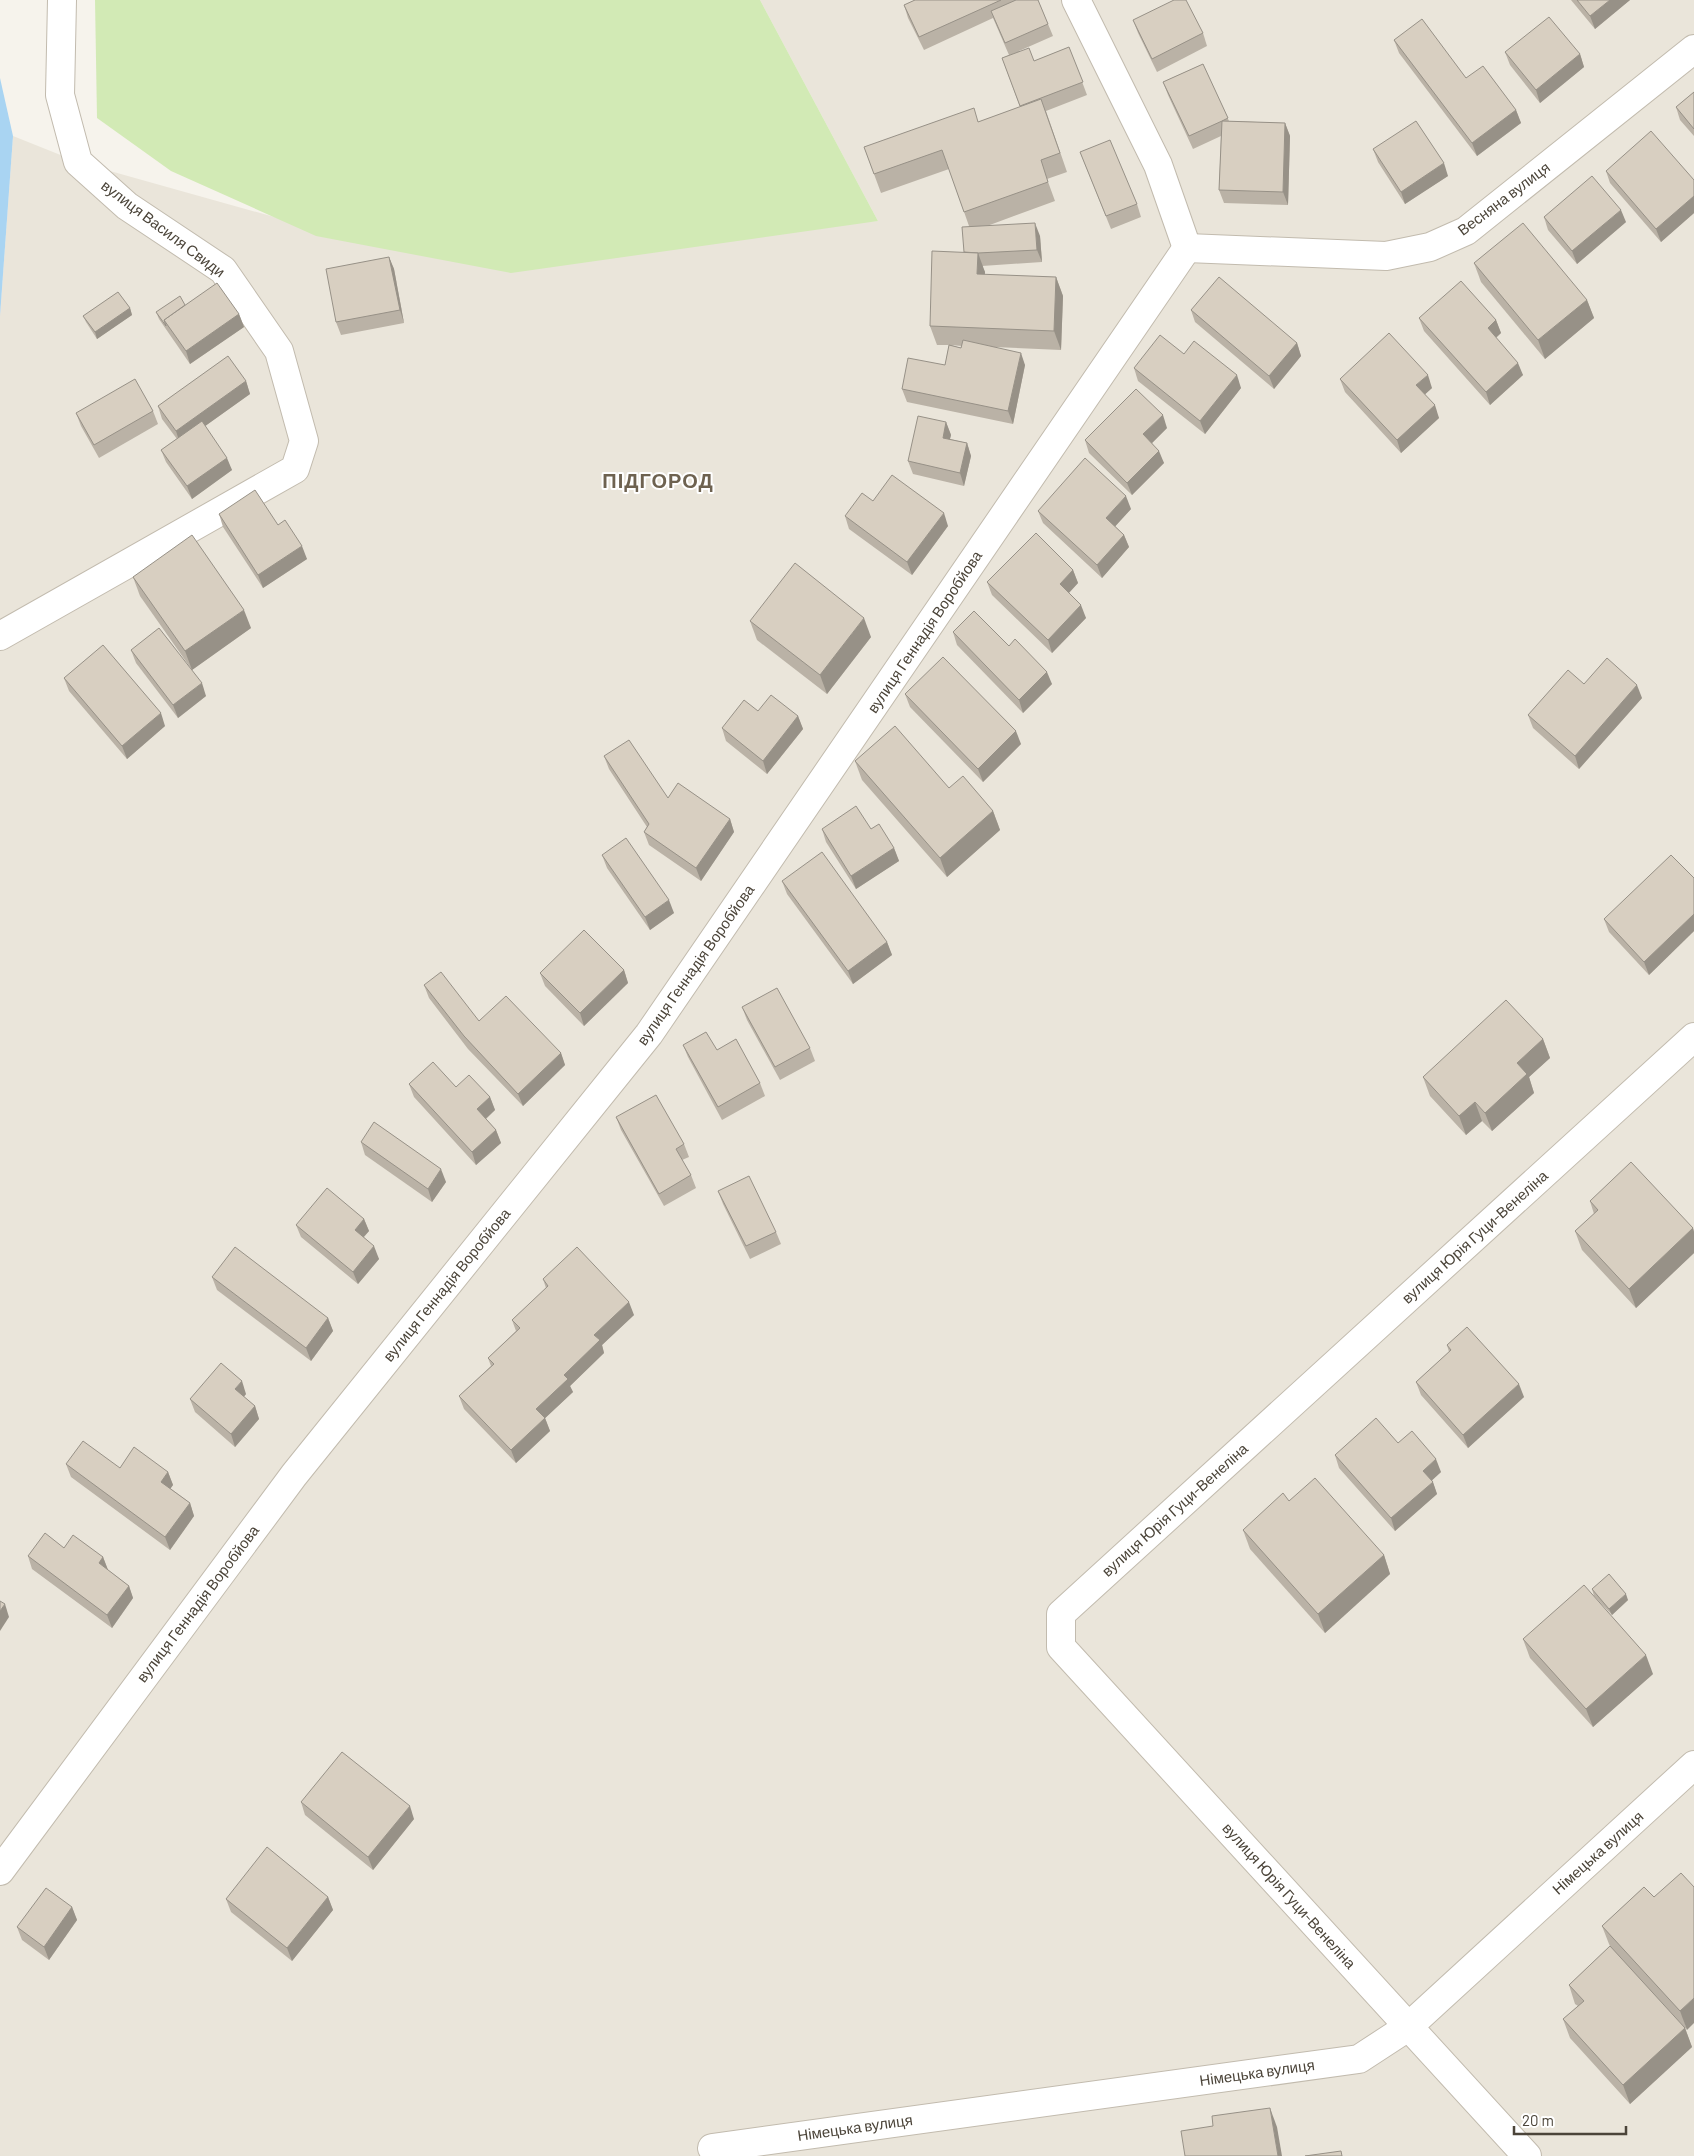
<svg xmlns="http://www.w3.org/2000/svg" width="1694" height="2156" font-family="Barlow,sans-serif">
	<rect width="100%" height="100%" fill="#f6f3ec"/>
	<!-- residential -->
	<path fill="#eae5da" d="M760 0H1694V2156H0V316L13 136 78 162 392 250 878 221Z"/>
	<!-- green -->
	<path fill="#d2eab5" d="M95 0H760L878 221 511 273 316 236 171 171 97 118Z"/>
	<!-- water -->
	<path fill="#a9d4f2" d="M0 78 13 136 0 316Z"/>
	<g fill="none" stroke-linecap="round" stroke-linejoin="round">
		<!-- minor casing -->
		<g stroke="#c2bbae" stroke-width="30">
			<g id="minor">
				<path d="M1076 0 1158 165 1187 248"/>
				<path d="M1187 248 1386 256 1430 247 1466 231 1694 49"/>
				<path d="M0 636 295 469 304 441 279 351 223 270 127 206 78 162 60 95 62 0"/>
				<path d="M0 1871 294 1475 649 1034 1187 248"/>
				<path d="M712 2148 1359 2059 1408 2027 1694 1765"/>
				<path d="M1527 2156 1061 1647V1614L1694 1037"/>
			</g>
		</g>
		<!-- minor -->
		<use href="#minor" stroke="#fff" stroke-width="28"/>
	</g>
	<!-- wall -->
	<g fill="#bab2a6" fill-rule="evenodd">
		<path d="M915 0H1038L1053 36 1019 51 1034 61 1069 47 1087 95 1046 111 1067 172 1047 179 1055 201 987 226 1040 236 1042 262 982 266 985 272 984 275 1056 277 1063 296 1061 350 994 347 1025 365 1013 424 907 402 902 389 945 365 949 345H937L930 326 964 252 969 226 949 169 881 193 864 147 978 122 1020 107 1002 58 1009 55 993 18 924 50 908 18 904 5ZM951 345 962 346 961 348Z"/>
		<path d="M1571 0H1630L1595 29Z"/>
		<path d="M1133 20 1203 33 1207 46 1157 72 1138 33Z"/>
		<path d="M1394 40 1466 78 1516 110 1521 123 1477 156 1399 53Z"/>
		<path d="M1505 52 1580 54 1584 67 1540 103 1510 65Z"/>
		<path d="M1203 64 1229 121 1285 123 1290 136 1288 205 1224 203 1219 190 1221 136 1193 149 1168 95 1163 82Z"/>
		<path d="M1694 92V136L1680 120 1676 107Z"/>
		<path d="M1373 149 1448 176 1405 204 1378 162Z"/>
		<path d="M1080 152 1137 204 1141 217 1111 229Z"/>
		<path d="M1606 171 1694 180V213L1661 242 1610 183Z"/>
		<path d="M1544 217 1626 222 1577 264 1548 230Z"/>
		<path d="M389 257 394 269 404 323 341 335 336 322Z"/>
		<path d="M1474 263 1587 300 1594 318 1545 359 1481 282Z"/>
		<path d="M185 305 239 314 244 327 190 364 159 319 156 312Z"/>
		<path d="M130 308 132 315 97 339 86 322 83 316Z"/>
		<path d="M1191 310 1297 343 1301 356 1274 389 1195 322Z"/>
		<path d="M1419 318 1496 320 1501 333 1496 338 1523 375 1490 405 1424 331Z"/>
		<path d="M1184 354 1241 388 1205 434 1138 381 1134 368Z"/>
		<path d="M1340 379 1432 388 1425 394 1439 418 1401 453 1345 392Z"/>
		<path d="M246 381 250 394 205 426 232 470 192 499 166 462 161 450 177 439 162 419 158 406Z"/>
		<path d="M153 411 158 424 99 458 81 426 76 413Z"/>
		<path d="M946 422 951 435 950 439 967 443 971 456 964 486 913 474 908 461Z"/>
		<path d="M1167 428 1152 443 1164 463 1132 495 1089 453 1085 440Z"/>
		<path d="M873 501 948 526 912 575 849 529 845 516Z"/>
		<path d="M1131 509 1115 526 1124 535 1129 547 1102 578 1043 523 1038 511Z"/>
		<path d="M219 514 278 525 307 559 263 588 223 527Z"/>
		<path d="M1073 570 1078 583 1069 593 1086 618 1052 653 992 595 987 582Z"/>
		<path d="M133 577 251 628 192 670 140 596Z"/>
		<path d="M750 621 871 637 827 694 757 640Z"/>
		<path d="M953 632 1009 646 1052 684 1023 713 957 645Z"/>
		<path d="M131 650 206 696 178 718 136 663Z"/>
		<path d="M64 678 165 726 127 759 69 691Z"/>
		<path d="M1584 684 1642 698 1579 769 1533 728 1528 715Z"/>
		<path d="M905 694 1021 744 983 782 910 707Z"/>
		<path d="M758 711 798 716 803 729 767 774 726 741 722 728Z"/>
		<path d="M604 756 668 798 730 819 734 832 701 881 649 845 644 832 647 827 609 769Z"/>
		<path d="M855 761 949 788 993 811 1000 830 947 877 862 780Z"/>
		<path d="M822 829H871L894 848 899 861 856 889 826 842Z"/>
		<path d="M602 855 674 913 650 930 607 868Z"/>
		<path d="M1694 878V931L1649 975 1609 932 1604 919Z"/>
		<path d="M782 881 887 942 892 955 853 984 787 894Z"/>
		<path d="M624 970 628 983 584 1026 545 986 540 973Z"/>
		<path d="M424 985 479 1021 561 1053 565 1065 523 1106 468 1049 429 998Z"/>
		<path d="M742 1007 810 1048 815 1061 780 1080 747 1020Z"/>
		<path d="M1543 1039 1550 1058 1529 1077 1534 1093 1492 1131 1482 1121 1466 1135 1430 1096 1423 1077Z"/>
		<path d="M683 1045 717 1050 760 1083 765 1096 722 1120 688 1057Z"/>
		<path d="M409 1084 456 1087 490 1097 495 1110 486 1119 496 1130 501 1143 476 1165 414 1097Z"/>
		<path d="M616 1117 684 1144 689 1157 682 1160 691 1175 696 1188 664 1206 621 1130Z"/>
		<path d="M361 1142 446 1182 432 1202 365 1155Z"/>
		<path d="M718 1191 776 1232 781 1244 750 1259 723 1204Z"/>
		<path d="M1590 1201 1693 1228 1694 1232V1253L1636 1308 1582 1250 1575 1231 1594 1214Z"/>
		<path d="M364 1219 369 1231 364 1237 379 1259 358 1284 301 1237 296 1225Z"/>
		<path d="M212 1277 328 1318 333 1331 311 1361 217 1290Z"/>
		<path d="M543 1279 634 1315 602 1345 604 1353 570 1386 573 1392 545 1418 550 1431 516 1463 464 1409 459 1396 491 1366 488 1358 516 1331 512 1320 546 1288Z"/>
		<path d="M1447 1345 1524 1397 1468 1448 1421 1395 1416 1382 1449 1352Z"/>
		<path d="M246 1394 244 1397 255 1406 259 1419 235 1447 195 1412 190 1399Z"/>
		<path d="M1398 1443 1441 1472 1432 1480 1437 1494 1395 1531 1339 1468 1335 1455Z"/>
		<path d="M66 1464 120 1468 168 1472 173 1485 170 1488 190 1503 194 1516 170 1550 71 1477Z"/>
		<path d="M1243 1530 1384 1555 1390 1574 1325 1633 1250 1549Z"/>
		<path d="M64 1548 103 1557 108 1570 129 1586 133 1598 112 1628 32 1569 28 1556Z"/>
		<path d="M1592 1589 1628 1600 1612 1615 1594 1596Z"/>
		<path d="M1523 1639 1653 1674 1593 1727 1530 1658Z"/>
		<path d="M301 1802 414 1819 373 1870 305 1815Z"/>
		<path d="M1644 1887 1687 2030 1643 1982 1685 2028 1692 2047 1630 2104 1570 2038 1563 2019 1578 2006 1575 2004 1569 1985 1610 1946 1609 1944 1602 1926Z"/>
		<path d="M328 1897 333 1910 292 1961 231 1912 226 1899Z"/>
		<path d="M72 1907 77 1920 49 1960 22 1940 17 1927Z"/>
	</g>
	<!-- shaded-wall -->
	<g fill="#979187">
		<path d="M1610 0H1630L1595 29 1590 16Z"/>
		<path d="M1580 54 1584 67 1540 103 1536 90Z"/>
		<path d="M1516 110 1521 123 1477 156 1472 143Z"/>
		<path d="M1285 123 1290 136 1288 205 1283 192Z"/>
		<path d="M1444 163 1448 176 1405 204 1401 192Z"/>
		<path d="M1694 196V213L1661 242 1656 229Z"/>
		<path d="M1621 210 1626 222 1577 264 1572 251Z"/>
		<path d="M1035 223 1040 236 1042 262 1037 250Z"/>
		<path d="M978 253 985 272 984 293 977 274Z"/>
		<path d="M389 257 394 269 404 323 400 310Z"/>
		<path d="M1056 277 1063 296 1061 350 1054 331Z"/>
		<path d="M1587 300 1594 318 1545 359 1538 340Z"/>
		<path d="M130 308 132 315 97 339 95 332Z"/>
		<path d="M239 314 244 327 190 364 186 351Z"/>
		<path d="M1496 320 1501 333 1492 341 1488 328Z"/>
		<path d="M1297 343 1301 356 1274 389 1269 376Z"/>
		<path d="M1021 353 1025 365 1013 424 1008 411Z"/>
		<path d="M1518 363 1523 375 1490 405 1486 392Z"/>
		<path d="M1237 375 1241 388 1205 434 1200 421Z"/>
		<path d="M1428 375 1432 388 1421 398 1416 385Z"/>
		<path d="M246 381 250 394 180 444 176 431Z"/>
		<path d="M1435 405 1439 418 1401 453 1397 440Z"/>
		<path d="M1163 415 1167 428 1148 447 1143 434Z"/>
		<path d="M946 422 951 435 947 450 943 438Z"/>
		<path d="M967 443 971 456 964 486 960 473Z"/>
		<path d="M1159 451 1164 463 1132 495 1127 483Z"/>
		<path d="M227 458 232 470 192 499 187 486Z"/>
		<path d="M1126 496 1131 509 1111 531 1106 518Z"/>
		<path d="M944 513 948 526 912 575 907 562Z"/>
		<path d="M1124 535 1129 547 1102 578 1097 565Z"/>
		<path d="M302 546 307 559 263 588 258 575Z"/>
		<path d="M1073 570 1078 583 1065 597 1060 584Z"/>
		<path d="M1081 605 1086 618 1052 653 1048 640Z"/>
		<path d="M244 610 251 628 192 670 185 651Z"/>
		<path d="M864 618 871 637 827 694 820 675Z"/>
		<path d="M1047 672 1052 684 1023 713 1019 700Z"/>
		<path d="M202 683 206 696 178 718 173 705Z"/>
		<path d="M1637 685 1642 698 1579 769 1575 756Z"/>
		<path d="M161 713 165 726 127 759 122 746Z"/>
		<path d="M798 716 803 729 767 774 763 761Z"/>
		<path d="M1016 731 1021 744 983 782 978 769Z"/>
		<path d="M993 811 1000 830 947 877 940 858Z"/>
		<path d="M730 819 734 832 701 881 696 868Z"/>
		<path d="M894 848 899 861 856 889 851 876Z"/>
		<path d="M669 900 674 913 650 930 645 917Z"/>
		<path d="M1694 914V931L1649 975 1644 962Z"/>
		<path d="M887 942 892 955 853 984 848 971Z"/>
		<path d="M624 970 628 983 584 1026 580 1013Z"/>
		<path d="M1543 1039 1550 1058 1529 1077 1534 1093 1492 1131 1485 1113 1517 1063Z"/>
		<path d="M561 1053 565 1065 523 1106 518 1094Z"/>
		<path d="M490 1097 495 1110 482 1122 477 1109Z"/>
		<path d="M1475 1102 1482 1121 1466 1135 1459 1116Z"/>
		<path d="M496 1130 501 1143 476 1165 472 1152Z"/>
		<path d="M441 1169 446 1182 432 1202 428 1189Z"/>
		<path d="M364 1219 369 1231 359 1242 355 1230Z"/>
		<path d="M1693 1228 1694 1232V1253L1636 1308 1629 1289Z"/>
		<path d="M374 1246 379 1259 358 1284 353 1272Z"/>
		<path d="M629 1302 634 1315 602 1345 604 1353 570 1386 573 1392 541 1422 536 1409 594 1335Z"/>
		<path d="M328 1318 333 1331 311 1361 306 1348Z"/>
		<path d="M242 1381 246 1394 239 1402 235 1389Z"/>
		<path d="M1519 1384 1524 1397 1468 1448 1463 1435Z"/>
		<path d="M255 1406 259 1419 235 1447 231 1434Z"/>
		<path d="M545 1418 550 1431 516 1463 511 1450Z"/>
		<path d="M1436 1459 1441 1472 1428 1484 1423 1471Z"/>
		<path d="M168 1472 173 1485 166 1495 161 1482Z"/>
		<path d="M1433 1482 1437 1494 1395 1531 1391 1518Z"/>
		<path d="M190 1503 194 1516 170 1550 165 1537Z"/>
		<path d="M1384 1555 1390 1574 1325 1633 1318 1614Z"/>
		<path d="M103 1557 108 1570 99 1563Z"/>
		<path d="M129 1586 133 1598 112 1628 107 1615Z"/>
		<path d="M1626 1594 1628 1600 1612 1615 1609 1609Z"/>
		<path d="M5 1604 9 1617 0 1631V1611Z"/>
		<path d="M1646 1655 1653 1674 1593 1727 1586 1709Z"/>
		<path d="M410 1806 414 1819 373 1870 368 1857Z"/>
		<path d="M328 1897 333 1910 292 1961 287 1948Z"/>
		<path d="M72 1907 77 1920 49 1960 44 1947Z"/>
		<path d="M1694 1998V2023L1687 2030 1680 2011Z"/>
		<path d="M1685 2028 1692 2047 1630 2104 1623 2085Z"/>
		<path d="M1270 2108 1277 2127 1282 2156H1278Z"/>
	</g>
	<!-- building -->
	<g fill="#d8cfc1" stroke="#979187">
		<path d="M915 0H1001L919 37 904 5Z"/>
		<path d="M1016 0H1038L1048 24 1005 43 991 11Z"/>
		<path d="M1174 0H1186L1203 33 1152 59 1133 20Z"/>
		<path d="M1577 0H1610L1590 16Z"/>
		<path d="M1549 17 1580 54 1536 90 1505 52Z"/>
		<path d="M1422 19 1466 78 1483 66 1516 110 1472 143 1394 40Z"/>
		<path d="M1069 47 1083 82 1020 106 1002 58 1029 48 1034 61Z"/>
		<path d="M1203 64 1228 118 1222 121 1285 123 1283 192 1219 190 1222 121 1189 136 1163 82Z"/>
		<path d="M1694 92V129L1676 107Z"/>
		<path d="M1041 99 1060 153 1041 160 1048 182 964 212 942 150 874 174 864 147 974 108 978 122Z"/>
		<path d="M1416 121 1444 163 1401 192 1373 149Z"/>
		<path d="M1651 131 1694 180V196L1656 229 1606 171Z"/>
		<path d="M1110 140 1137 204 1106 216 1080 152Z"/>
		<path d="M1592 176 1621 210 1572 251 1544 217Z"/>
		<path d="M1035 223 1037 250 978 253 964 252 962 227Z"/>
		<path d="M1523 223 1587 300 1538 340 1474 263Z"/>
		<path d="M932 251 978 253 977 274 1056 277 1054 331 930 326Z"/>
		<path d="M389 257 400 310 336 322 326 269Z"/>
		<path d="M1219 277 1297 343 1269 376 1191 310Z"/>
		<path d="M1461 281 1496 320 1488 328 1518 363 1486 392 1419 318Z"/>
		<path d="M217 283 239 314 186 351 164 320Z"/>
		<path d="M118 292 130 308 95 332 83 316Z"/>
		<path d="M180 296 185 305 164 320 166 326 156 312Z"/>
		<path d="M1389 333 1428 375 1416 385 1435 405 1397 440 1340 379Z"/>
		<path d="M1160 335 1184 354 1194 341 1237 375 1200 421 1134 368Z"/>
		<path d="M963 340 1021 353 1008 411 902 389 908 358 945 365 949 345 961 348Z"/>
		<path d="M228 356 246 381 176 431 158 406Z"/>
		<path d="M135 379 153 411 94 445 76 413Z"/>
		<path d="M1136 389 1163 415 1143 434 1159 451 1127 483 1085 440Z"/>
		<path d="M918 416 946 422 943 438 967 443 960 473 908 461Z"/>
		<path d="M202 421 227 458 187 486 161 450Z"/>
		<path d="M1085 458 1126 496 1106 518 1124 535 1097 565 1038 511Z"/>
		<path d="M892 475 944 513 907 562 845 516 862 493 873 501Z"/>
		<path d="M255 490 278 525 285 520 302 546 258 575 219 514Z"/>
		<path d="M1036 533 1073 570 1060 584 1081 605 1048 640 987 582Z"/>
		<path d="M192 535 244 610 185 651 133 577Z"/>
		<path d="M795 563 864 618 820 675 750 621Z"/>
		<path d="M974 611 1009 646 1015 639 1047 672 1019 700 953 632Z"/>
		<path d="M159 628 202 683 173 705 131 650Z"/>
		<path d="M103 645 161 713 122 746 64 678Z"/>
		<path d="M943 657 1016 731 978 769 905 694Z"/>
		<path d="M1607 658 1637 685 1575 756 1528 715 1568 670 1584 684Z"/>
		<path d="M771 695 798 716 763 761 722 728 744 700 758 711Z"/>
		<path d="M895 726 949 788 963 776 993 811 940 858 855 761Z"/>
		<path d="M629 740 668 798 678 783 730 819 696 868 644 832 649 824 604 756Z"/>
		<path d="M856 806 871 829 879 824 894 848 851 876 822 829Z"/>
		<path d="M626 838 669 900 645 917 602 855Z"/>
		<path d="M822 852 887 942 848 971 782 881Z"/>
		<path d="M1671 855 1694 878V914L1644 962 1604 919Z"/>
		<path d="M584 930 624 970 580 1013 540 973Z"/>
		<path d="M441 972 479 1021 506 996 561 1053 518 1094 464 1036 424 985Z"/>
		<path d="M777 988 810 1048 775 1067 742 1007Z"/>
		<path d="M1506 1000 1543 1039 1517 1063 1527 1074 1485 1113 1475 1102 1459 1116 1423 1077Z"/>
		<path d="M706 1032 717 1050 736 1039 760 1083 718 1107 683 1045Z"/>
		<path d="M433 1062 456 1087 469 1075 490 1097 477 1109 496 1130 472 1152 409 1084Z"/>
		<path d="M656 1095 684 1144 676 1149 691 1175 659 1194 616 1117Z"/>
		<path d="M374 1122 441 1169 428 1189 361 1142Z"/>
		<path d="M1631 1162 1693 1228 1629 1289 1575 1231 1598 1210 1590 1201Z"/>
		<path d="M749 1176 776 1232 746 1246 718 1191Z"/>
		<path d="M327 1188 364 1219 355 1230 374 1246 353 1272 296 1225Z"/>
		<path d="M235 1247 328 1318 306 1348 212 1277Z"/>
		<path d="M577 1247 629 1302 594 1335 600 1340 564 1375 568 1379 536 1409 545 1418 511 1450 459 1396 494 1364 488 1358 520 1328 512 1320 548 1286 543 1279Z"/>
		<path d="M1467 1327 1519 1384 1463 1435 1416 1382 1451 1350 1447 1345Z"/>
		<path d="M221 1363 242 1381 235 1389 255 1406 231 1434 190 1399Z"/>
		<path d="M1376 1418 1398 1443 1412 1431 1436 1459 1423 1471 1433 1482 1391 1518 1335 1455Z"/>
		<path d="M83 1441 120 1468 134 1447 168 1472 161 1482 190 1503 165 1537 66 1464Z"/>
		<path d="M1315 1478 1384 1555 1318 1614 1243 1530 1283 1493 1289 1501Z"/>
		<path d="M45 1533 64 1548 73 1535 103 1557 99 1563 129 1586 107 1615 28 1556Z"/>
		<path d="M1609 1574 1626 1594 1609 1609 1592 1589Z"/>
		<path d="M1584 1585 1646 1655 1586 1709 1523 1639Z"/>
		<path d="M0 1601 5 1604 0 1611Z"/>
		<path d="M342 1752 410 1806 368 1857 301 1802Z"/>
		<path d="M267 1847 328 1897 287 1948 226 1899Z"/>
		<path d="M1681 1873 1694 1887V1998L1680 2011 1602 1926 1644 1887 1654 1897Z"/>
		<path d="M46 1888 72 1907 44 1947 17 1927Z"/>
		<path d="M1610 1946 1685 2028 1623 2085 1563 2019 1584 2001 1569 1985Z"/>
		<path d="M1270 2108 1278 2156H1185L1181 2131 1213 2126 1212 2116Z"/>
		<path d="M1341 2151 1342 2156H1305Z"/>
	</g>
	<g text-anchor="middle" stroke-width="4" stroke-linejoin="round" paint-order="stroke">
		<!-- street labels -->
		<g font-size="15" fill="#4b4439" stroke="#fff">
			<text transform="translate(1504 199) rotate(-37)" y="5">Весняна вулиця</text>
			<text transform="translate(163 229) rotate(37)" y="5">вулиця Василя Свиди</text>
			<text transform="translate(925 632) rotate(-56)" y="5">вулиця Геннадія Воробйова</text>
			<text transform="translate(696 965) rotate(-55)" y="5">вулиця Геннадія Воробйова</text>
			<text transform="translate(1475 1237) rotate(-42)" y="5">вулиця Юрія Гуци-Венеліна</text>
			<text transform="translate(447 1285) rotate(-51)" y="5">вулиця Геннадія Воробйова</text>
			<text transform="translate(1175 1510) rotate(-42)" y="5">вулиця Юрія Гуци-Венеліна</text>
			<text transform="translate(198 1604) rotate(-53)" y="5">вулиця Геннадія Воробйова</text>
			<text transform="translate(1598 1853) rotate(-42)" y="5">Німецька вулиця</text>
			<text transform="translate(1289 1896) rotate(48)" y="5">вулиця Юрія Гуци-Венеліна</text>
			<text transform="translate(1257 2073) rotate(-8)" y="5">Німецька вулиця</text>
			<text transform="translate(855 2128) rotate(-8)" y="5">Німецька вулиця</text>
		</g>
		<!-- district labels -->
		<g font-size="20" font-weight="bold" letter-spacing="1" fill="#6e6250" stroke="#fff">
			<text x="658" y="488">ПІДГОРОД</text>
		</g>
	</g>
	<!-- scale -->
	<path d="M1514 2126v8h112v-8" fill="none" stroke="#4b4439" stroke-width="2.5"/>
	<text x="1522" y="2126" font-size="15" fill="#4b4439" stroke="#ffffff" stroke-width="4" paint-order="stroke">20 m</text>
</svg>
